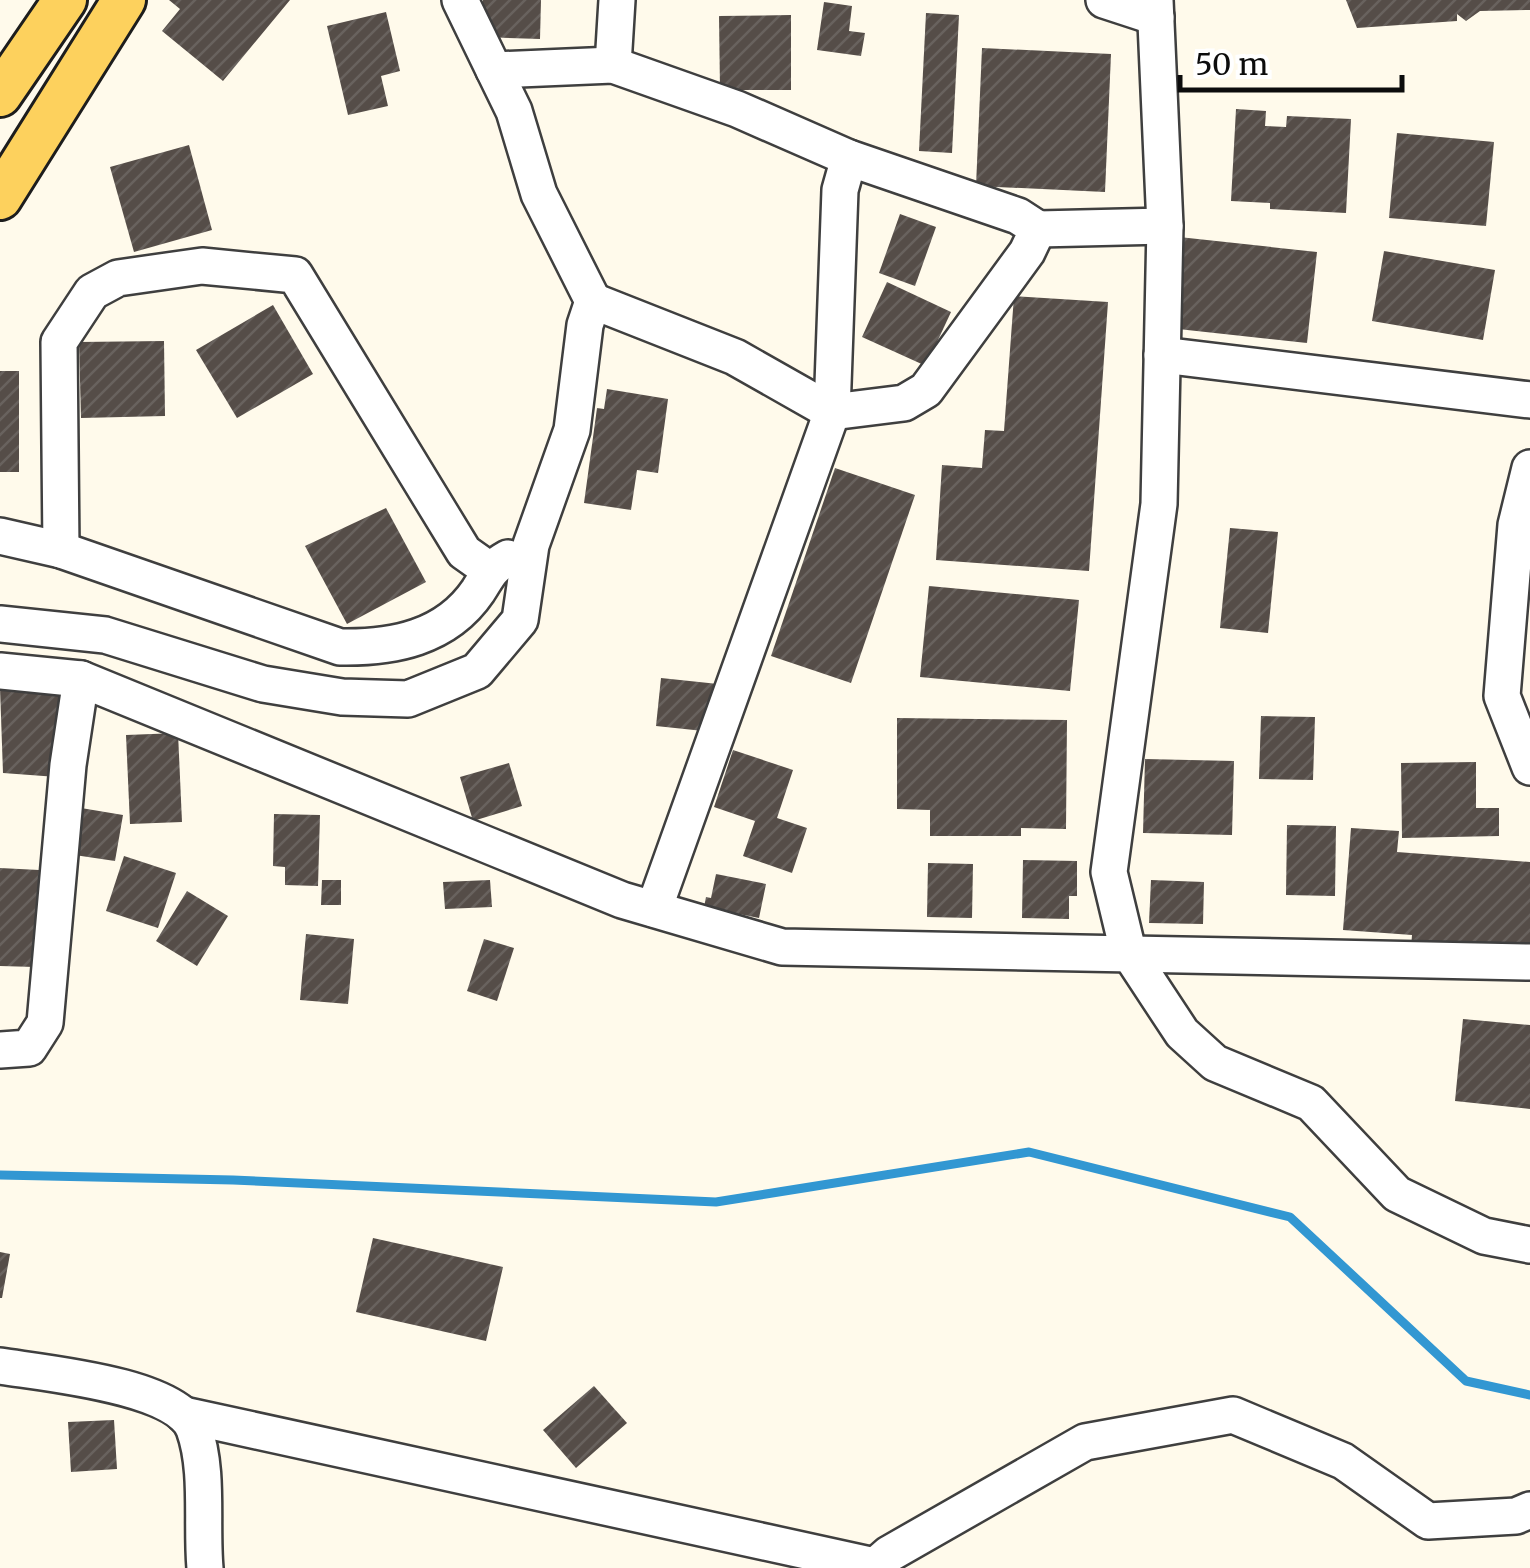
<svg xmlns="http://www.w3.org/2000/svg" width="1530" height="1568" font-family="Merriweather,serif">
	<defs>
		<pattern id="building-hatch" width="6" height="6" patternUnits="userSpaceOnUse" patternTransform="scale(2.5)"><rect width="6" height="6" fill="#554d48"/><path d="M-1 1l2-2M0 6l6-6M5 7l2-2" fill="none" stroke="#68625e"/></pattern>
	</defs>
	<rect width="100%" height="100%" fill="#fffaeb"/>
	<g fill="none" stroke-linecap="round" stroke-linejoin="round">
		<!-- stream -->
		<path stroke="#3297d2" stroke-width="9" d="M0 1175 233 1180 716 1202 1029 1152 1290 1217 1466 1381 1530 1395"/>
	</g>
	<!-- building -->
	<g fill="url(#building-hatch)">
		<path d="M169 0H290L223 81 162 31 180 9Z"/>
		<path d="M483 0H541L540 39 481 37Z"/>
		<path d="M1346 0H1530V10L1480 11 1466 21 1457 14V21L1357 28Z"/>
		<path d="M824 2 852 6 849 31 865 33 861 56 817 50Z"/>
		<path d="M386 12 400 71 381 76 388 106 348 115 327 26Z"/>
		<path d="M926 13 959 15 952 153 919 151Z"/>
		<path d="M791 15V90H720L719 16Z"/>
		<path d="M982 48 1111 54 1105 192 976 186Z"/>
		<path d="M1236 109 1266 111 1265 126 1286 127 1287 116 1351 119 1346 213 1270 209V203L1231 201Z"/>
		<path d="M1397 133 1494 142 1486 226 1389 218Z"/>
		<path d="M189 145 212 230 134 252 110 167Z"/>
		<path d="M900 214 936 227 915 286 879 273Z"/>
		<path d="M1179 237 1317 252 1307 343 1169 328Z"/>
		<path d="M1384 251 1495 270 1483 340 1372 321Z"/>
		<path d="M887 282 951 312 926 366 862 337Z"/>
		<path d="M1014 296 1108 302 1089 571 936 560 942 465 982 468 985 430 1004 431Z"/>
		<path d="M273 305 313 374 237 418 196 350Z"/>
		<path d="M164 341 165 416 81 418 79 342Z"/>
		<rect x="0" y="371" width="19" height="101"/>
		<path d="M607 389 668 399 658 473 637 470 631 510 584 503 597 408 604 409Z"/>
		<path d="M835 468 915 495 851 683 771 656Z"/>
		<path d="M386 508 426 582 347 624 305 546Z"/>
		<path d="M1230 528 1278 532 1268 633 1220 628Z"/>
		<path d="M929 586 1079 600 1070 691 920 677Z"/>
		<path d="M661 678 718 684 713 732 656 726Z"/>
		<path d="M0 688 63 692 57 777 3 773Z"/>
		<path d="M1261 716 1315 717 1313 780 1259 779Z"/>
		<path d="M897 718 1067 720 1066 829 1021 828V836H930V810L897 809Z"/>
		<path d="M178 733 182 822 130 824 126 735Z"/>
		<path d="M733 750 793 770 777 818 807 828 792 873 743 856 755 821 714 807Z"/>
		<path d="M1145 759 1234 761 1232 835 1143 833Z"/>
		<path d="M1476 762V808H1499V836L1402 838 1401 763Z"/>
		<path d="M509 763 522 806 473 821 460 777Z"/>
		<path d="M69 806 123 815 115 861 61 853Z"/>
		<path d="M274 814 320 815 318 886 285 885V867L273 866Z"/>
		<path d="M1287 825 1336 826 1335 896 1286 895Z"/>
		<path d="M1351 828 1399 831 1397 852 1530 862V957L1411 948 1412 935 1343 930Z"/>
		<path d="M124 856 176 873 158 928 106 911Z"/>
		<path d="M1023 860 1077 861V896H1069V919L1022 918Z"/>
		<path d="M928 863 973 864 972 918 927 917Z"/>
		<path d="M0 868 39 870 35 967 0 966Z"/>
		<path d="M716 874 766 884 759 918 704 907 706 897 711 898Z"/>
		<path d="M322 880H341V905H321Z"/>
		<path d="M490 880 492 907 445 909 443 882Z"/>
		<path d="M1151 880 1204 882 1203 924 1149 923Z"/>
		<path d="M187 891 228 916 197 966 156 941Z"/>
		<path d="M306 934 354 939 348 1004 300 1000Z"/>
		<path d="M484 939 514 948 497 1001 467 991Z"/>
		<path d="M1463 1019 1530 1025V1109L1455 1101Z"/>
		<path d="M373 1238 503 1267 486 1341 356 1312Z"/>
		<path d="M0 1252 10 1254 2 1298H0Z"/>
		<path d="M594 1386 627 1423 576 1468 543 1430Z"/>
		<path d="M114 1420 117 1469 71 1472 68 1422Z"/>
	</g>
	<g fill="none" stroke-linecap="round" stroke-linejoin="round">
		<!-- minor casing -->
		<g stroke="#3f3f3f" stroke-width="40">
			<g id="minor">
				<path d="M460 0 494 70 613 65 737 109 849 158 1018 216 1038 229 1027 252 926 390 904 403 832 412 735 357 593 301"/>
				<path d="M1104 0 1156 17"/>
				<path d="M1155 0 1165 226 1159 504 1109 872 1128 951 1182 1033 1215 1063 1311 1103 1397 1194 1484 1236 1530 1245"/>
				<path d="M613 65 617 0"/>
				<path d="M1038 229 1165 226"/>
				<path d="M1162 355 1530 400"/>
				<path d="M1530 468 1516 525 1502 696 1530 767"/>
				<path d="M0 536 61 550 340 647C393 648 446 638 478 591 489 574 490 568 508 558"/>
				<path d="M61 550 59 342 92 292 118 278 202 266 295 275 464 552 488 569"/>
				<path d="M0 624 105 635 263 684 342 697 408 699 477 671 520 620 531 545 572 430 585 325 593 301 539 194 514 111 494 70"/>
				<path d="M0 671 81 679 622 900 782 947 1530 962"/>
				<path d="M654 909 832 412 840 190 849 158"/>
				<path d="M0 1050 29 1048 45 1023 68 765 81 679"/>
				<path d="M0 1366C43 1373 177 1385 194 1429 209 1470 201 1524 205 1568"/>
				<path d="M184 1415 875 1566"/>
				<path d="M873 1568 889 1554 1085 1442 1233 1415 1343 1461 1428 1521 1516 1516 1530 1510"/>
			</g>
		</g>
		<!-- major casing -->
		<g stroke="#1d1d1d" stroke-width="48">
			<g id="major">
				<path d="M0 95 65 0"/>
				<path d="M0 198 124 0"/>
			</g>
		</g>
		<!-- minor -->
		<use href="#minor" stroke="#fff" stroke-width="35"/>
		<!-- major -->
		<use href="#major" stroke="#fdd15d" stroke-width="42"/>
	</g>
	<!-- scale -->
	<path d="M1180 75v15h222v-15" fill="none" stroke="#0c0c0c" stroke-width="5"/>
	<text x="1195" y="75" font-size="30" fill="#0c0c0c" stroke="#ffffff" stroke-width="8" paint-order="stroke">50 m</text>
</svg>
